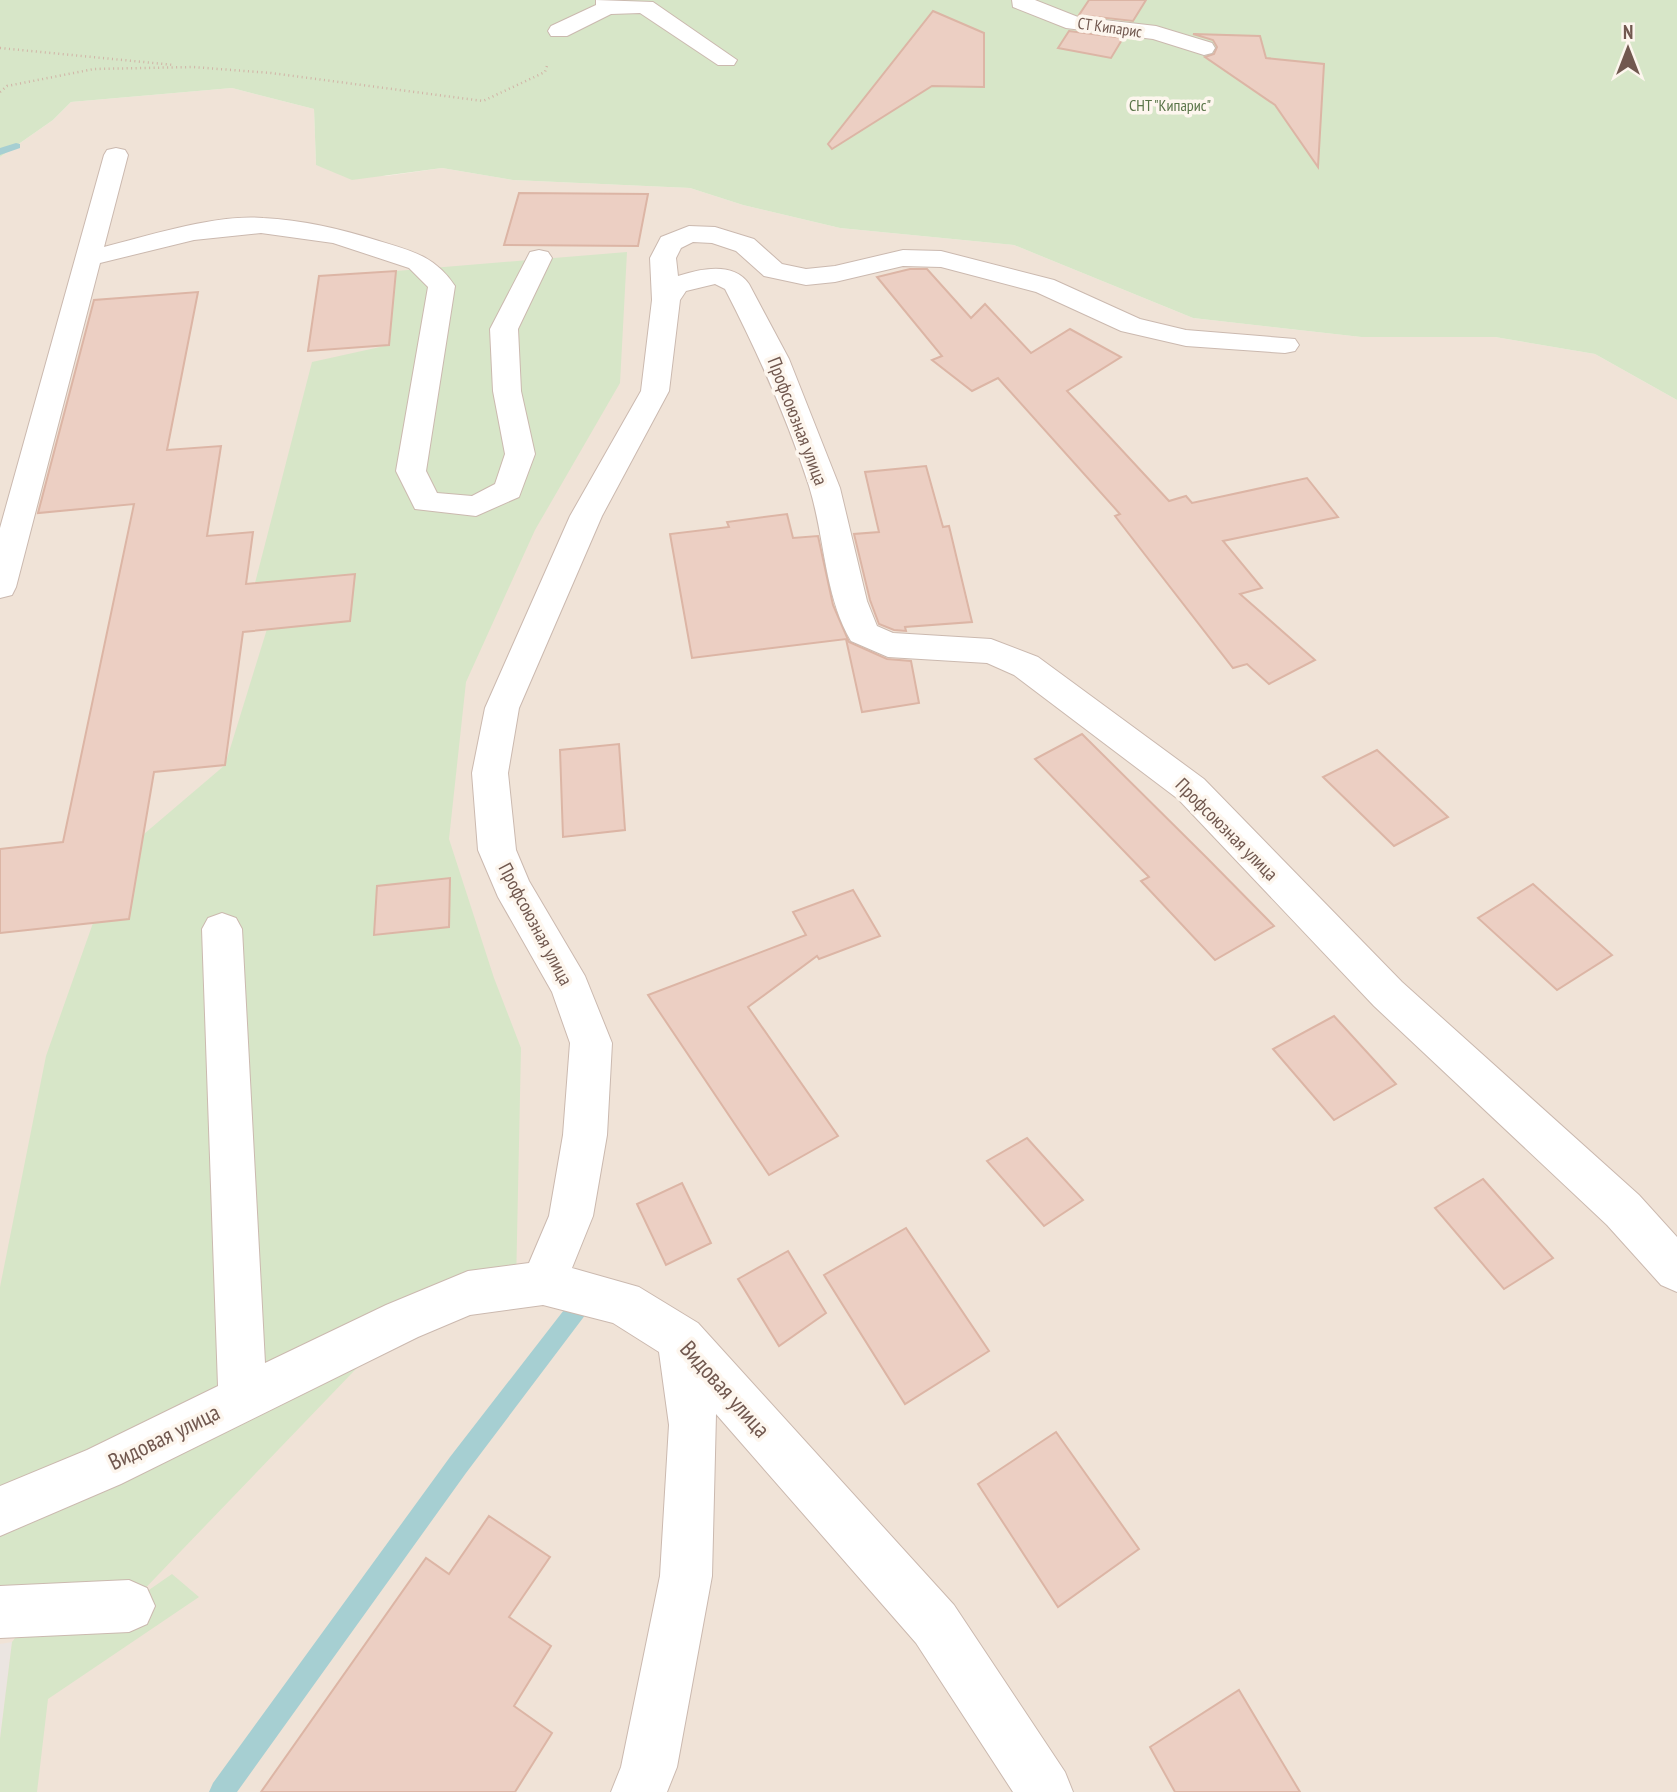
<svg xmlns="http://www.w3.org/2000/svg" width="1677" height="1792" font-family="'PT Sans Narrow',sans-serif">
	<rect width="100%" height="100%" fill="#faf1e8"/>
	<!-- residential -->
	<path fill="#f0e3d7" d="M232 88 314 109 316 165 386 176 442 168 513 180 690 188 743 205 840 228 1014 245 1193 318 1361 337H1495L1595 354 1677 400V1792H0V157L53 120 71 102Z"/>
	<!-- industrial -->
	<path fill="#ebe5e1" d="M12 1642 0 1739V1644Z"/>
	<!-- green -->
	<g fill="#d7e6c8">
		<path d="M0 0H1677V400L1595 354 1495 337H1361L1193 318 1014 245 840 228 743 205 690 188 513 180 442 168 352 180 316 165 314 109 232 88 71 102 53 120 0 157Z"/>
		<path d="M627 252 620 383 535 530 466 682 449 839 494 978 521 1048 516 1286 402 1321 133 1601 172 1574 199 1597 48 1699 37 1792H0V1739L12 1642 37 1610 0 1612V1287L46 1056 93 923 129 919 144 834 225 765 267 629 350 621 354 574 255 583 312 362 389 345 396 271Z"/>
	</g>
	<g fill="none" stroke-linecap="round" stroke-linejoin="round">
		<!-- stream -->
		<g fill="#a6cfd2" fill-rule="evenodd">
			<path d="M16 143 20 144V148L0 155V148Z"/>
			<path d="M588 1285 595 1288 598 1295 595 1302 466 1473 237 1792H209L213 1783 450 1457 581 1288Z"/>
		</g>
	</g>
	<!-- building -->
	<g fill="#eccfc3" stroke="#dcb5a5" stroke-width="2">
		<path d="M1089 0H1146L1133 21 1079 15Z"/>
		<path d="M933 11 984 33V87L932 86 832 149 828 144Z"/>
		<path d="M1069 31 1123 38 1111 58 1058 48Z"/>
		<path d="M1193 34 1260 36 1266 58 1324 64 1318 167 1275 105 1205 57 1214 54 1217 47 1213 40Z"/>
		<path d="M519 193 648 194 638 246 504 245Z"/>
		<path d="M910 269H927L971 318 985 304 1031 353 1070 329 1121 357 1067 391 1169 501 1186 496 1192 503 1307 478 1338 517 1223 541 1262 588 1240 594 1315 660 1269 684 1247 664 1233 668 1115 516 1120 514 998 378 972 391 932 360 942 356 877 277Z"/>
		<path d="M396 271 389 345 308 351 319 276Z"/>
		<path d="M198 292 167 450 221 446 207 536 253 532 246 584 355 574 350 621 243 632 225 765 154 772 129 919 0 933V849L63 842 134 504 38 513 94 300Z"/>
		<path d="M926 466 943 527 949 526 972 622 905 627 906 631 894 630 879 624 870 600 854 534 879 532 865 472Z"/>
		<path d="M787 514 793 538 818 536 833 605 849 642 887 659 911 661 919 703 862 712 846 639 692 658 670 534 729 527 727 522Z"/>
		<path d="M1082 734 1207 858 1274 926 1215 960 1141 881 1149 877 1035 759Z"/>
		<path d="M619 744 625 830 563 837 560 750Z"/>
		<path d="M1377 750 1448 817 1394 846 1323 777Z"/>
		<path d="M450 878 449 927 374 935 377 886Z"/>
		<path d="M1533 884 1612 955 1557 990 1478 918Z"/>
		<path d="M853 890 880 936 819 959 817 956 748 1007 838 1136 769 1175 648 995 806 935 793 912Z"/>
		<path d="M1334 1016 1396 1084 1334 1120 1273 1049Z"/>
		<path d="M1027 1138 1083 1200 1044 1226 987 1161Z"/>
		<path d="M1483 1179 1553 1258 1504 1289 1435 1208Z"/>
		<path d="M682 1183 711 1243 666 1265 637 1204Z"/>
		<path d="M906 1228 989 1351 905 1404 824 1275Z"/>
		<path d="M788 1251 826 1313 779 1346 738 1279Z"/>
		<path d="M1056 1432 1139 1549 1058 1607 978 1484Z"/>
		<path d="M489 1516 550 1557 509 1617 551 1646 514 1706 552 1733 515 1792H261L426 1558 449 1574Z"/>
		<path d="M1239 1690 1300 1792H1175L1150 1747Z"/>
	</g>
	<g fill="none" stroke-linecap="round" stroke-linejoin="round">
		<!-- minor casing -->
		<g stroke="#cbb9af" stroke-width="2">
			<g id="minor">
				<path d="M596 0 653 2 737 60 734 65H718L640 13 611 14 567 36H551L548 31 551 26 596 5Z"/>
				<path d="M1012 0H1035L1078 17 1156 26 1212 43 1215 48 1212 53 1204 55 1153 39 1066 28 1013 7Z"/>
				<path d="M116 148 125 150 128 155 104 247C151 235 216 214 263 218 302 220 342 229 379 241 412 251 435 256 455 286L426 471 437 493 472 496 495 484 505 454 493 391 490 329 530 252 539 250 548 252 552 258 518 329 521 391 535 454 519 497 476 516 415 509 396 471 428 287 409 268 333 243 261 233 194 240 100 263 16 587 12 595 0 598V528L104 155 107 150Z"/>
				<path d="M689 226 715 227 754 239 782 264 806 269 835 266 903 250 941 251 1054 280 1140 319 1186 330 1295 339 1299 345 1295 351 1285 353 1186 346 1121 331 1036 292 941 267 903 266 835 282 806 285 764 276 736 251 712 243 693 242 681 248 676 258 678 276C700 269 733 261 749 284L789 359 840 488 867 601 877 626 893 633 991 639 1038 657 1204 779 1402 982 1639 1195 1677 1237V1292L1661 1285 1607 1225 1374 1006 1178 799 1014 675 987 663 888 657 851 641C824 595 825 537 809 486 787 418 758 353 725 289L715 284 686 291 680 300 669 391 602 516 519 708 508 773 516 850 529 881 585 976 612 1043 607 1135 593 1216 572 1268 639 1287 698 1323 954 1605 1065 1772 1073 1792H1013L916 1643 716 1414 712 1576 677 1767 667 1792H611L621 1767 660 1576 669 1425 659 1352 613 1323 543 1305 470 1315 418 1337 121 1484 0 1536V1486L87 1450 218 1386 202 929 208 918 222 913 236 918 242 929 265 1363 386 1305 468 1271 529 1263 549 1216 563 1135 570 1043 552 992 498 897 478 850 472 773 485 708 570 516 641 391 652 300 650 258 661 237Z"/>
				<path d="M129 1580 147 1588 155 1606 147 1624 129 1632 0 1638V1586Z"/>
			</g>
		</g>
		<!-- path -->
		<g stroke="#d1b3a6" stroke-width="2.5" stroke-dasharray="1 3.5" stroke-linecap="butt">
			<path d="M0 48 174 65"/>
			<path d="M0 92 7 86 94 69 193 67 271 73 483 101 545 72 548 63"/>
		</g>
		<!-- minor -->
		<use href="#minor" fill="#fff" fill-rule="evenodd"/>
	</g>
	<g text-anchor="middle" stroke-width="7" stroke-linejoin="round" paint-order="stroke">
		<!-- far-street labels -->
		<g font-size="16" fill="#71584f" stroke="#fdf6ee">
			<text transform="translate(1110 27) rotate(8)" y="6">СТ Кипарис</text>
		</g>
		<!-- far-park labels -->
		<g font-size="16" fill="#5a7549" stroke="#fdf6ee">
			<text x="1170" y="111">СНТ "Кипарис"</text>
		</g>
		<!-- street labels -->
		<g font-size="19" fill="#71584f" stroke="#fdf6ee">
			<text transform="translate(798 421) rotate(69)" y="7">Профсоюзная улица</text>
			<text transform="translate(1227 829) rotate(45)" y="7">Профсоюзная улица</text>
			<text transform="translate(536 924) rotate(62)" y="7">Профсоюзная улица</text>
		</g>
		<!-- near-street labels -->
		<g font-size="23" fill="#71584f" stroke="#fdf6ee">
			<text transform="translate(725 1389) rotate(48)" y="8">Видовая улица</text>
			<text transform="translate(164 1437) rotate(-26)" y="8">Видовая улица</text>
		</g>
	</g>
	<!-- north arrow -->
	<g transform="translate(1628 49)" stroke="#fdf6ee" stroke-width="5" paint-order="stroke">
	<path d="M0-5L12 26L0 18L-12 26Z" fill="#71584f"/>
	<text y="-10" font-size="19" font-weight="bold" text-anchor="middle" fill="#71584f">N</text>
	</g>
</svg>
